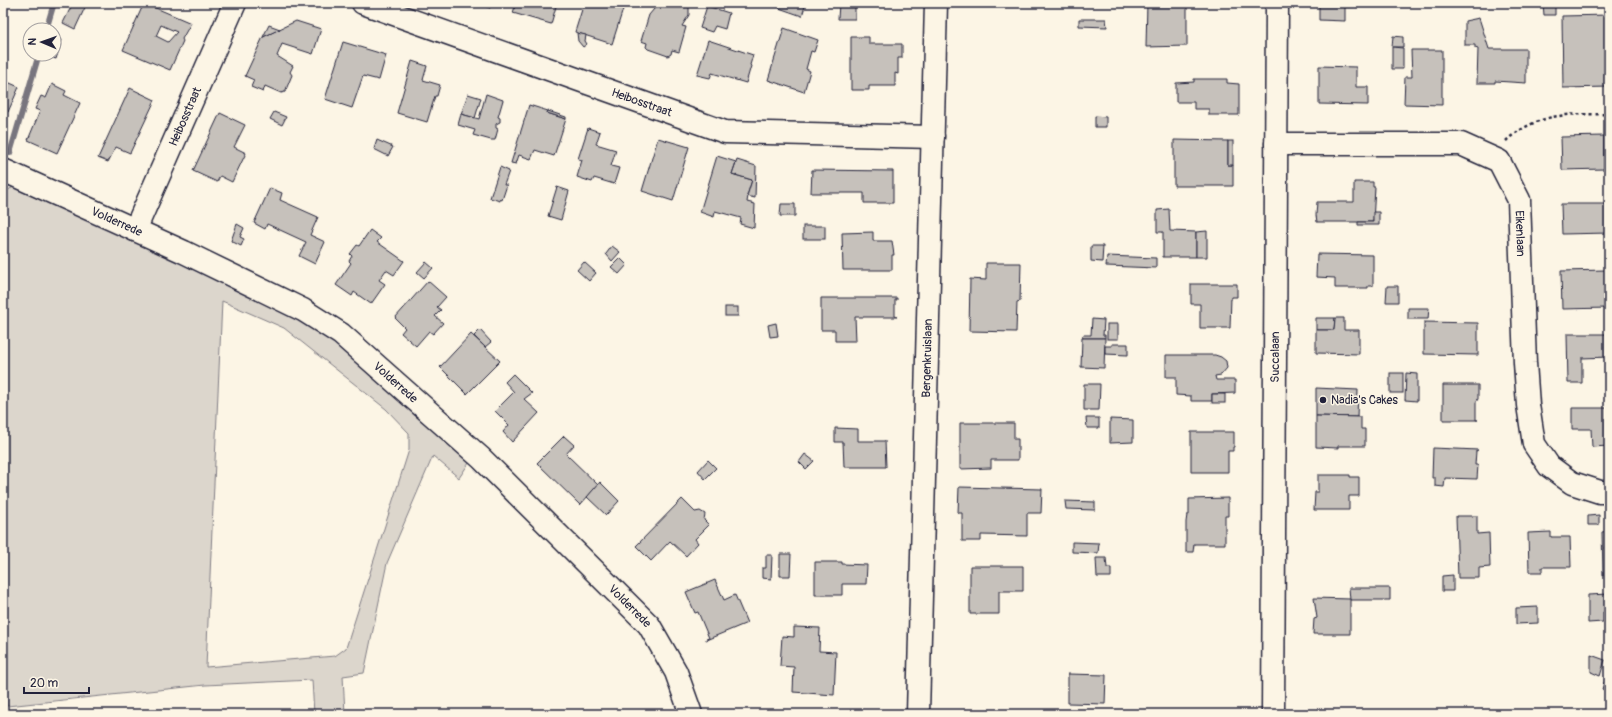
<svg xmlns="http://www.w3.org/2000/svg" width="1612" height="717" font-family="Pangolin,sans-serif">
	<rect width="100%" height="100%" fill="#fcf5e5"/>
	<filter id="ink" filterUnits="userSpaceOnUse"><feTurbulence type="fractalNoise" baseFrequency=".025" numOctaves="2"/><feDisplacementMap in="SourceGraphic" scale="8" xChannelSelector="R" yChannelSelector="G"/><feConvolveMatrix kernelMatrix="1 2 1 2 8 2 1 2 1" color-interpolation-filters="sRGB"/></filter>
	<g filter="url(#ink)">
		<!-- green -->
		<path fill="#dcd6cc" stroke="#7f7c84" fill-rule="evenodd" d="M15 186 223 280 334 338 471 460 459 478 433 456 387 563 364 673 343 676 345 714H314L312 680 205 685 7 706 3 553V193ZM222 301 284 328 386 409 409 433V450L346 648 335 656 206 667Z"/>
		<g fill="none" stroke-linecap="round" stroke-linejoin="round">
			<!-- stream -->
			<g stroke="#78757e" stroke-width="6">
				<path d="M46 30 54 3"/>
				<path d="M10 153 39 54"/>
			</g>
		</g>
		<!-- building -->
		<g fill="#c6c1bb" stroke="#22223b" fill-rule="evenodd">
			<path d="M73 3H87L75 29 63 23Z"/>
			<path d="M144 3 191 23 182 39 183 41 170 70 123 50ZM161 25 177 32 168 42 156 36Z"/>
			<path d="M475 3H492L490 8Z"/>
			<path d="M516 3H557L551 24 513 13Z"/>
			<path d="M584 3H625L612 44 575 32Z"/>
			<path d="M656 3H673L677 5 680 3H689V15L682 26 686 27 679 52 672 50 671 54 668 56 648 49 646 47 647 43 641 41 649 15 654 9Z"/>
			<path d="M780 3H806L802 16 779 8Z"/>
			<path d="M839 3H862V6H855V19H838Z"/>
			<path d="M1147 3H1187V46L1146 47Z"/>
			<path d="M1319 3H1345V21L1319 20Z"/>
			<path d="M1345 3H1376L1377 6 1345 7Z"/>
			<path d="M1543 3H1563V5H1555V15H1544Z"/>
			<path d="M707 6 729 13 725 29 715 26 712 32 700 28Z"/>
			<path d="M1609 15V87L1563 88 1562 16Z"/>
			<path d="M1479 18 1489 49H1526V83L1495 81V83H1477L1478 49 1475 48V45H1465V21Z"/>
			<path d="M1079 19H1106L1107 27 1079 26Z"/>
			<path d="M296 21 321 29 313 54 282 44 277 56 293 66 290 72 292 75 285 92 281 93 265 86 263 92 251 87 254 80 245 76 263 37Z"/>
			<path d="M269 25 280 29 263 37Z"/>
			<path d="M784 28 818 40 814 52 811 51 806 69 810 71 804 92 768 80Z"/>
			<path d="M577 33 586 35 585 41 587 44 583 47 578 41Z"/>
			<path d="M1393 36 1403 37V47H1392Z"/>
			<path d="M54 37 62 40 56 59 44 55 54 54Z"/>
			<path d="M851 37H869V44H902V58H898V74L895 73V86H869V90H851Z"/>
			<path d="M708 40 753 55 750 65 751 66 746 83 712 73 710 78 697 75Z"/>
			<path d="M343 42 386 55 379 80 363 76 352 108 325 99Z"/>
			<path d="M1392 47 1403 48V69H1392Z"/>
			<path d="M1411 50H1442V105L1404 104 1405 77H1412Z"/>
			<path d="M412 61 427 66 423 80 440 85 437 96H435L427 122 397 113Z"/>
			<path d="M1319 66 1356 67V87H1368V105L1319 104Z"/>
			<path d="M1194 79H1227V83L1239 84V115H1209V109H1194V102H1176V83L1194 82Z"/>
			<path d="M3 80 19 87 8 112 3 110Z"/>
			<path d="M52 84 66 91 64 95 80 103 57 153 28 140 40 111 35 109 41 96 46 98Z"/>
			<path d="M130 88 155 100 130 153 116 147 108 162 98 158Z"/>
			<path d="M468 94 481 98 475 118 461 114Z"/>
			<path d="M486 94 503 100 498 117 500 118V122L496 124V128L498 129 495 140H491L473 135 475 130 458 125 461 114 479 119Z"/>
			<path d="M529 105 548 111 547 113 566 119 554 156 535 150 531 159 519 155 516 164 511 163Z"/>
			<path d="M548 111 566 117V119L547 113Z"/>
			<path d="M274 112 286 117 282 125 270 119Z"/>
			<path d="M220 113 245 125 234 147 246 153 232 182 220 176 217 182 193 171Z"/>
			<path d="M1095 116 1106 117V127H1095Z"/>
			<path d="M588 128 600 132 596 144 616 150 611 166 619 168 614 184 594 178 592 182 577 177 582 160 578 159Z"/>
			<path d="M1604 136V169L1562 170 1561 137Z"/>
			<path d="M658 138 689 147 673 201 642 191Z"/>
			<path d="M377 140 393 147 388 156 374 149Z"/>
			<path d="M1174 140 1228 141V165H1233V186H1174Z"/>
			<rect x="1228" y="141" width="5" height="24"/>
			<path d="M717 156 736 162 732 174 752 180 747 196H748L747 202 755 204 754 228 740 224 741 218 715 211 714 217 700 212Z"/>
			<path d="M737 160 756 166 755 198 747 196 752 180 732 174Z"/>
			<path d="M500 167 509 171 504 185H507L502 200 500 199V201L490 198Z"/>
			<path d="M812 170 893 171V203H864V193H811Z"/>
			<path d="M1354 182H1373V187H1375L1373 222H1317L1316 215 1317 202H1354Z"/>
			<path d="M557 187 569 191 561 220 548 216Z"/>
			<path d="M270 188 282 193 280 200 318 217 310 235 325 242 315 264 299 256 306 242 267 224 265 229 254 223Z"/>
			<path d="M781 204H795V216H780Z"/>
			<path d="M1561 204H1609V233L1562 234Z"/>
			<path d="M1169 209 1170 231 1196 232V257H1163V232H1157V210Z"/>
			<path d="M1373 212H1379V225H1358V222H1373Z"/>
			<path d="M237 224 244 228 240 237 244 239 241 246 231 241Z"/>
			<rect x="803" y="226" width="22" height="13"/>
			<path d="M370 230 381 238 377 242 404 261 394 275 386 270 379 280 385 284 371 304 354 292 352 296 336 285 351 263 349 261 352 256 350 254 357 245 359 246Z"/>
			<path d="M1207 231V257H1196V232Z"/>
			<path d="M873 232V241H892L894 255H892V270H843L842 233Z"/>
			<path d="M612 246 620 252 612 261 606 254Z"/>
			<path d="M1091 246H1103L1102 262 1091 261Z"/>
			<path d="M1317 254 1373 255V286H1368V288H1335V278L1316 277Z"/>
			<path d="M1107 256 1156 258V268L1106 266Z"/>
			<path d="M620 258 627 265 619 274 611 267Z"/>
			<path d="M426 262 433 268 424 278 417 272Z"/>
			<path d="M584 262 596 273 589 281 577 270Z"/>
			<path d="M986 263H1021L1020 301 1017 302 1016 332 969 331 970 279 986 280Z"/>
			<path d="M1607 270 1609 271 1608 308 1562 309 1561 271Z"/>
			<path d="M428 281 446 297 437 307 441 310 435 316 443 323 433 334 429 331 416 346 401 333 405 328 395 318Z"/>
			<path d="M1191 284H1237V297H1231L1230 328H1200V304H1191Z"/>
			<path d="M1387 286H1398V302H1386Z"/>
			<path d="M821 298H897V300H895V316L897 317H855L856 341H835V330H821Z"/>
			<rect x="725" y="307" width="13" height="9"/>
			<path d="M1408 308H1429L1428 319H1408Z"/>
			<path d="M1316 318H1335L1334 330H1316Z"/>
			<path d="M1335 318H1344V330H1359V354L1316 353V330H1334Z"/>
			<path d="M1092 319 1104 320 1103 335H1105V338H1082L1083 335H1091Z"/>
			<path d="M1424 322 1478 323V355L1424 354Z"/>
			<path d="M776 323 778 336 770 337 768 325Z"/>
			<rect x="1107" y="324" width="11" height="15"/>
			<path d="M480 330 491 342 485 347 474 336Z"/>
			<path d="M471 334 500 361 467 394 440 367Z"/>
			<path d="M1567 334H1609V357L1582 358V383H1568Z"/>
			<path d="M1082 338H1105L1104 368 1081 367Z"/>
			<path d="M1112 344H1128V355L1105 354V346H1112Z"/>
			<path d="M1166 355H1215L1221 357 1226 361 1227 368 1221 375 1215 376 1216 380H1235V393L1212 394V401H1191V396L1176 395V377H1166Z"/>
			<rect x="1390" y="373" width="13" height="20"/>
			<path d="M1406 373 1417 374V401L1405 400Z"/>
			<path d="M513 374 532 393 524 399 539 413 512 442 503 432 509 425 495 411 514 392 505 382Z"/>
			<path d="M1084 384H1100L1099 410H1084Z"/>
			<path d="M1443 385H1478V399L1476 402V420H1478H1443Z"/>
			<path d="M1316 388 1358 390 1357 417 1316 416Z"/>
			<rect x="1212" y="394" width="13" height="9"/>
			<path d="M1572 408H1609V446L1592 447 1591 429H1572Z"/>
			<path d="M1316 416 1361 417V429H1365V446H1338V448L1316 447Z"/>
			<path d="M1086 418H1099V428H1087Z"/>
			<path d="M1110 419 1133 420V442L1110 443Z"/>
			<path d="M960 423H1014V439H1018V460H991V468L960 469Z"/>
			<path d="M835 428 858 429V441H885L886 467H844L843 442H835Z"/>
			<path d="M1191 432H1234V447H1233V451H1228V472H1191Z"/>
			<path d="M564 436 574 445 566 454 598 485 580 505 537 463Z"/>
			<path d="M1433 448 1478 450 1476 451 1475 465H1478L1477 479 1445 478 1444 487 1435 486V478H1432Z"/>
			<path d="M805 454 814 461 806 469 799 462Z"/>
			<path d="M708 460 716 468 705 479 698 471Z"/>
			<path d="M1318 475H1350V477H1359V496H1349V510H1314L1315 492H1318Z"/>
			<path d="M600 482 619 501 606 515 587 497Z"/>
			<path d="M959 487 1042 489 1041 513H1027V536L981 535V541H962V513H958Z"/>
			<path d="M1228 498V516H1225V544H1194L1193 552H1186V522L1187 515H1189V499Z"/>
			<path d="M682 499 695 512 700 511 705 514 704 520 709 525 695 539 698 543 686 556 670 541 651 561 636 546Z"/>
			<path d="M1065 501 1095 502V510L1066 509Z"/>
			<path d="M1599 515V525H1588V516Z"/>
			<path d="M1456 516H1477V534L1489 533 1490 567 1479 568V578H1458Z"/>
			<path d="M1609 531V575H1603L1602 532Z"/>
			<path d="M1551 532V537H1570L1571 567H1542V572H1529L1528 533Z"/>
			<path d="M1072 542 1099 543 1098 553 1072 552Z"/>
			<path d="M780 554H791L790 576H780Z"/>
			<path d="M766 555H772L771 579 762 578V568H766Z"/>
			<path d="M1096 558H1106L1107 568H1111V577H1097Z"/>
			<path d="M815 562H842V564L867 565 866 584H842V595H815Z"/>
			<path d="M970 566H1023V591H999V614H970Z"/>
			<path d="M1453 575V591H1442V576Z"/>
			<path d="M715 580 724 600 735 595 747 623 706 640V639L709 638 698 612 695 613 686 592Z"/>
			<path d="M1349 588H1390V600H1350Z"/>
			<path d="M1609 594V612H1603V622L1588 623V595Z"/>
			<path d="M1314 598 1350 599V634H1313L1314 619 1317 618Z"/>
			<path d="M1538 607V623L1516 624V608Z"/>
			<path d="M794 627 820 628 819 651 836 652 834 695 793 692 794 667 780 666 782 636 794 637Z"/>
			<path d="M1591 655 1605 660 1600 676 1591 672Z"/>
			<path d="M1609 668V692L1602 689Z"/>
			<path d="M1068 674 1106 675 1105 704 1068 703Z"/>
			<path d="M1609 701V714H1603L1607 703Z"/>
		</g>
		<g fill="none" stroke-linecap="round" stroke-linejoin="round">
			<!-- minor casing -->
			<g stroke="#22223b" stroke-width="25">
				<g id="minor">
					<path id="s1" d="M363 3 725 132 933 137"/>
					<path id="s2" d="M1276 144H1461L1499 161 1519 200 1525 363 1528 405 1534 444 1549 466 1572 483 1600 492H1609"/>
					<path id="s3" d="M3 170 184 252 303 310 341 334 481 458 649 625 676 672 691 714"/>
					<path id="s4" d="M135 230 235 3"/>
					<path id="s5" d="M918 714 936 3"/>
					<path id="s6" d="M1273 714 1277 3"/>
				</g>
			</g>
			<!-- path -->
			<path stroke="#22223b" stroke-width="2.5" stroke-dasharray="3 3" stroke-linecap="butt" d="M1506 141C1519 128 1541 118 1559 116 1575 113 1593 115 1609 114"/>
			<!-- minor -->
			<use href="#minor" stroke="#fcf5e5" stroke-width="22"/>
		</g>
	</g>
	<!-- markers -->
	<circle fill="#22223b" stroke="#fcf5e5" stroke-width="1.5" cx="1323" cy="400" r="4"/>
	<g text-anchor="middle" stroke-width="3" stroke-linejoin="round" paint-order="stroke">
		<!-- street labels -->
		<g font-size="12" fill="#22223b" stroke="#fcf5e5">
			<text dy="4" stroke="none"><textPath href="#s1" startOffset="296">Heibosstraat</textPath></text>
			<text dy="4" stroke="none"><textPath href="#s4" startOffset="124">Heibosstraat</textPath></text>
			<text dy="4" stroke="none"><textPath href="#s3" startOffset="125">Volderrede</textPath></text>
			<text dy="4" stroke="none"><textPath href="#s2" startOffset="304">Eikenlaan</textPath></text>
			<text dy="4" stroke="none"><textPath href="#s6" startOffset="357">Succalaan</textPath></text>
			<text dy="4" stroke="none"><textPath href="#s5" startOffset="356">Bergenkruislaan</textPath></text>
			<text dy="4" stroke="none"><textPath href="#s3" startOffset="449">Volderrede</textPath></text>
			<text dy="4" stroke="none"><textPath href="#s3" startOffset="773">Volderrede</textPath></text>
		</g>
		<!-- poi labels -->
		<g font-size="12" fill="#22223b" stroke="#fcf5e5" text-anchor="start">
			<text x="1331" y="404">Nadia's Cakes</text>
		</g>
	</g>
	<!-- margin -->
	<rect width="1612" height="717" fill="none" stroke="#fcf5e5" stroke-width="16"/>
	<rect x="8" y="8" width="1596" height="701" fill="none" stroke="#22223b" stroke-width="1.5" filter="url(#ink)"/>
	<!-- north arrow -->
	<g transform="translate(42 42) rotate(272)"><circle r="19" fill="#fcf5e5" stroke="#a5a1a1"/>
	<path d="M0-3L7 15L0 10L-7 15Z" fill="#22223b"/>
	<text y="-6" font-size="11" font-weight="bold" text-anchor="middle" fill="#22223b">N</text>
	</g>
	<!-- scale -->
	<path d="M24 687v6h65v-6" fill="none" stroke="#22223b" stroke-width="2"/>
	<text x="30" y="687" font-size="12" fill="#22223b" stroke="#fcf5e5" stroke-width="3" paint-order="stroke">20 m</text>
</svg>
